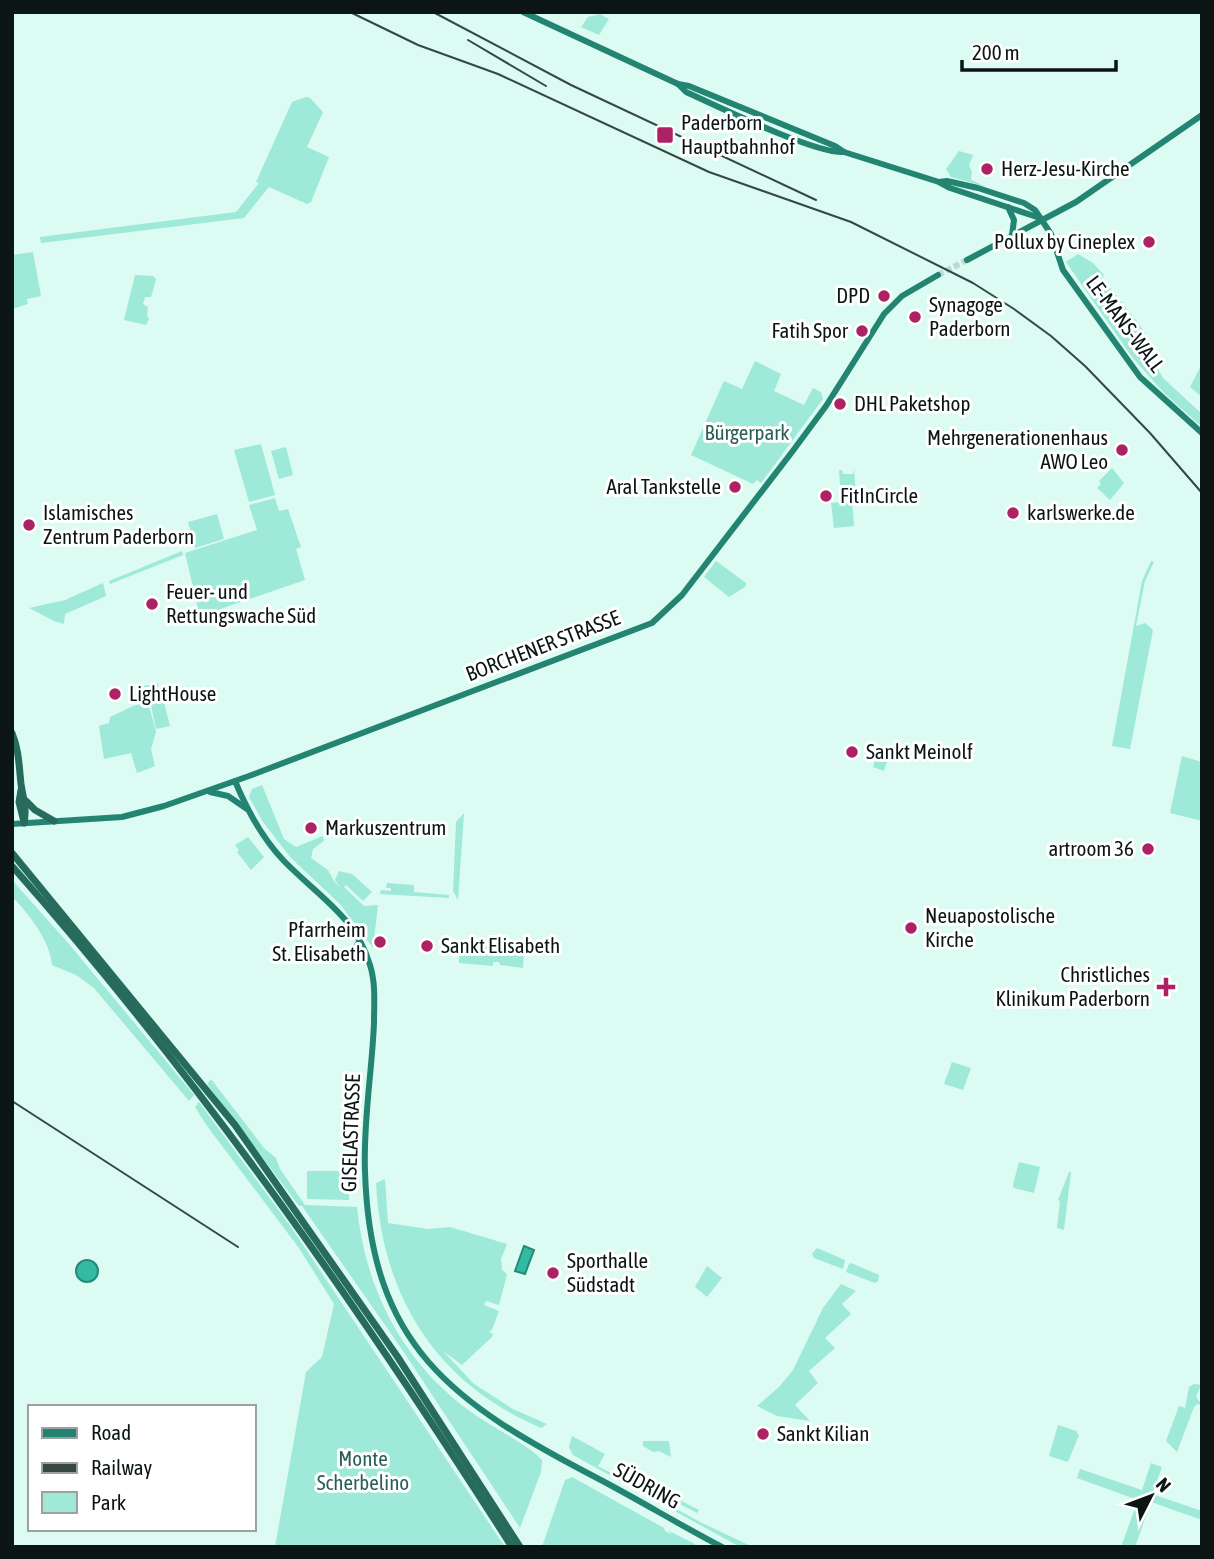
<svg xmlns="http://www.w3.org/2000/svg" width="1214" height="1559" font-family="'Asap Condensed',sans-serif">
	<rect width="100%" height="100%" fill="#dcfbf2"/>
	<!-- green -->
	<g fill="#9ee9d7">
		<path d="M600 14 609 19 599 35 581 27 588 17Z"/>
		<path d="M306 97 310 98 323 112 307 147 329 157 311 202 307 204 269 187 244 218 41 243 40 237 236 212 259 183 256 182 292 102Z"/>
		<path d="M959 151 973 155 969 165 972 172 971 180 987 187 951 177 946 169Z"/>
		<path d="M33 252 41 296 27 299 28 304 12 309V255Z"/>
		<path d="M1078 254 1093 263 1104 275 1102 278 1139 324 1155 349 1151 351 1153 355 1151 357 1163 378 1202 414V427L1164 393 1132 357 1066 262Z"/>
		<path d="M135 275 153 276 156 279 151 297H145L143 304 148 307 147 315 149 319 146 325 124 320Z"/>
		<path d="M755 361 781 374 774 391 804 405 813 388 821 392 823 399 761 483 757 480 753 484 691 455 724 381 742 389Z"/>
		<path d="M1202 364V397L1190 387Z"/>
		<path d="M261 444 275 495 249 502 234 450Z"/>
		<path d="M286 447 293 475 279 479 271 451Z"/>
		<path d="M1112 468 1124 483 1110 500 1097 488 1101 484 1099 481Z"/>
		<path d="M854 469 856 496 853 492H843V496L841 497 839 470H842L843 474H853Z"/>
		<path d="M275 498 279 511 288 509 301 547 296 549 305 580 200 616 185 553 257 530 249 505Z"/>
		<path d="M852 501 854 526 834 528 831 503Z"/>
		<path d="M217 514 224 539 195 548 188 522Z"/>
		<path d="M182 551 183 555 110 584 109 581Z"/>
		<path d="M716 561 746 583 745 587 729 597 704 577Z"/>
		<path d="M1151 561 1154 562 1145 581 1136 626 1145 623 1153 630 1130 749 1112 746 1142 581Z"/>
		<path d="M103 583 106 596 65 614 64 624 54 621 29 608 65 600Z"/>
		<path d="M158 683 161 697 132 703 129 689Z"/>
		<path d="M163 698 170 726 156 729 150 701Z"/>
		<path d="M148 702 156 732 151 749 155 766 137 773 131 753 104 759 99 726 109 723 110 717 133 706Z"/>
		<path d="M879 748 890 752 884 771 873 767Z"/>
		<path d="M1182 756 1202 762V821L1170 813Z"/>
		<path d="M262 785 284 839 296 847 323 836 324 841 313 849 311 858 328 870 334 881 340 887 335 880 339 871 352 874 372 892 363 901 346 885 344 887 364 906 378 905 373 948 340 904 291 858 263 822 249 797 252 789Z"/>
		<path d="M464 813 458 900 453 891 456 822Z"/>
		<path d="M248 837 264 857 251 870 237 852 239 850 235 845Z"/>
		<path d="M12 880 69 944 194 1095 189 1101 94 988 76 975 52 965C50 940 29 915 12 896Z"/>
		<path d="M387 883 414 885V892L449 895V898L380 894 381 890 391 891V888H386Z"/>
		<path d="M459 944H487L488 947 524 950 523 968 500 965 499 962H493V966L459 963Z"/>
		<path d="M952 1062 971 1068 963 1090 944 1084Z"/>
		<path d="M211 1079 264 1148 276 1158 280 1169 305 1205 357 1207C365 1289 403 1363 471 1412 490 1426 529 1445 542 1460L541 1472 520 1528 401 1348 302 1206H299L207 1084Z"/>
		<path d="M199 1102 291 1227 505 1547H275L306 1372 322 1357 334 1304 299 1248 207 1126 195 1107Z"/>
		<path d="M1019 1162 1040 1167 1034 1193 1014 1188 1013 1185Z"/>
		<path d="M307 1171H349V1200L307 1199Z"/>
		<path d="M1069 1172H1071L1064 1230 1057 1228 1060 1201 1058 1200Z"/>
		<path d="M385 1179 388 1223 428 1229 450 1227 507 1244 501 1259 502 1270 507 1274 499 1305 486 1301 484 1305 499 1311 492 1330 489 1332 493 1334 492 1337 462 1365 443 1351 474 1384 513 1409 547 1424 541 1428C436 1383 382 1297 376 1183Z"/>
		<path d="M817 1248 845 1260 843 1269 814 1258 812 1254Z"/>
		<path d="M851 1263 879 1275 878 1281 875 1283 846 1272 849 1264Z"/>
		<path d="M707 1266 722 1278 707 1297 695 1287Z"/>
		<path d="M841 1284 856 1291 842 1304 851 1314 825 1338 835 1348 809 1371 818 1383 795 1405 810 1421 777 1416 757 1406 779 1387 793 1370 823 1308Z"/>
		<path d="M1194 1384 1201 1385 1196 1397 1202 1405 1197 1404 1194 1407 1177 1452 1166 1441 1179 1406 1185 1408 1189 1387Z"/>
		<path d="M1058 1425 1076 1431 1079 1435 1068 1462 1049 1456Z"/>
		<path d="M572 1436 605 1454 598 1466 702 1523 753 1547H740L573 1455 569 1447Z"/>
		<path d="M643 1441H669L671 1457 659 1451 653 1452 643 1446Z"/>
		<path d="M1151 1463 1162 1467 1152 1494 1202 1511V1520L1151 1502 1135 1547H1121L1138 1500 1077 1478 1080 1469 1142 1490Z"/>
		<path d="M621 1470 699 1510 697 1513 620 1473Z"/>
		<path d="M572 1477 664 1528 665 1531 673 1535 667 1530 695 1544V1547H542L565 1480Z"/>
	</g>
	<!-- water -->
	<g fill="#33baa2" stroke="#278977" stroke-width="2">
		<path d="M524 1246 534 1250 525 1274 515 1271Z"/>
		<circle cx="87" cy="1271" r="11"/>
	</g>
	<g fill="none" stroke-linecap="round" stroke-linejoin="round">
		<!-- major-tunnel -->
		<path stroke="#bdd9d1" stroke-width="6" stroke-dasharray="6 3" stroke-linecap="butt" d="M938 275 967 260"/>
		<!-- major -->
		<g stroke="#238472" stroke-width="6">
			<path d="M523 12 678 84 689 86 835 146 844 152 939 182 950 188 1043 219"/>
			<path d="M678 84 686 92C717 106 815 154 844 152"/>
			<path d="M939 182 947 181 978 188 1024 203 1035 210 1051 234 1063 270 1140 377 1202 433"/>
			<path d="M1008 207 1014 220 1012 235"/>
			<path d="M967 260 1076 202 1202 115"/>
			<path d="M235 781C247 810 262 838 284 861 317 895 356 917 370 965 376 984 374 1004 374 1023 372 1072 363 1122 365 1171 370 1347 453 1403 597 1478 639 1500 680 1525 722 1547"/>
			<path d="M210 792 228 796 247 809"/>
			<path d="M12 824 122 817 164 806 249 776 652 623 682 595 792 452 826 406 884 314 902 296 938 275"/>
			<path d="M343 959 353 951 360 940"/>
		</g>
		<!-- highway -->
		<g stroke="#276b5d" stroke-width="7">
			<path d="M12 733C19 750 19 766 21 784 23 798 27 808 24 823"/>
			<path d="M21 790 19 802 24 822"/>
			<path d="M26 801 35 810 54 821"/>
			<path d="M12 853 235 1125 397 1356 520 1547"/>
			<path d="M12 866C201 1080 359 1307 512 1547"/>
		</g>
		<!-- rail -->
		<g stroke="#374743" stroke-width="2">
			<path d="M350 12 418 45 498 74 709 172 851 222 973 283 1014 309 1051 336 1085 366 1150 433 1202 493"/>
			<path d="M433 12 571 85 816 200"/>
			<path d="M468 40 546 86"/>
			<path d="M12 1101 238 1247"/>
		</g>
	</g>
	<!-- markers -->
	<g fill="#ac2264" stroke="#fff" stroke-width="2.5">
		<rect x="656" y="126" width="18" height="18" rx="3.5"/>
		<circle cx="987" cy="169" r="7"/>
		<circle cx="1149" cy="242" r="7"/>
		<circle cx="884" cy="296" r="7"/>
		<circle cx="915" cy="317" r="7"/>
		<circle cx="862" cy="331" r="7"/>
		<circle cx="840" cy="404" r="7"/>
		<circle cx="1122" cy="450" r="7"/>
		<circle cx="735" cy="487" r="7"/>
		<circle cx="826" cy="496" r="7"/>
		<circle cx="1013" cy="513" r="7"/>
		<circle cx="29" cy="525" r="7"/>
		<circle cx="152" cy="604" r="7"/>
		<circle cx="115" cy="694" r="7"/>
		<circle cx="852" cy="752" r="7"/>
		<circle cx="311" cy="828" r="7"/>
		<circle cx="1148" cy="849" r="7"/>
		<circle cx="911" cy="928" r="7"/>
		<circle cx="380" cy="942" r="7"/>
		<circle cx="427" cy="946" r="7"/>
		<path d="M1162.5 976.5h7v7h7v7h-7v7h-7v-7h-7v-7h7z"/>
		<circle cx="553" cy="1273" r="7"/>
		<circle cx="763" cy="1434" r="7"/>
	</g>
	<g text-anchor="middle" stroke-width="6" stroke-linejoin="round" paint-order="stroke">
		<!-- poi labels -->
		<g font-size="21" fill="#0b1614" stroke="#fff" text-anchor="start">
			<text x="681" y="130">Paderborn<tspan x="681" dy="24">Hauptbahnhof</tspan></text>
			<text x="1001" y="176">Herz-Jesu-Kirche</text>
			<text x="1135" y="249" text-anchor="end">Pollux by Cineplex</text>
			<text x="870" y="303" text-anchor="end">DPD</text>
			<text x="929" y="312">Synagoge<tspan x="929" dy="24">Paderborn</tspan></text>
			<text x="848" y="338" text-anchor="end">Fatih Spor</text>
			<text x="854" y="411">DHL Paketshop</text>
			<text x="1108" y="445" text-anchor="end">Mehrgenerationenhaus<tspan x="1108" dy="24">AWO Leo</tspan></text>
			<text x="721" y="494" text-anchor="end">Aral Tankstelle</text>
			<text x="840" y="503">FitInCircle</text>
			<text x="43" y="520">Islamisches<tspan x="43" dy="24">Zentrum Paderborn</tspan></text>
			<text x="1027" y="520">karlswerke.de</text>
			<text x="166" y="599">Feuer- und<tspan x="166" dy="24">Rettungswache Süd</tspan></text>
			<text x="129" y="701">LightHouse</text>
			<text x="866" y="759">Sankt Meinolf</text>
			<text x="325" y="835">Markuszentrum</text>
			<text x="1134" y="856" text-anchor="end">artroom 36</text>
			<text x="925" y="923">Neuapostolische<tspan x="925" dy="24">Kirche</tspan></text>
			<text x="366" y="937" text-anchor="end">Pfarrheim<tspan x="366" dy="24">St. Elisabeth</tspan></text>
			<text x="441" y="953">Sankt Elisabeth</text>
			<text x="1150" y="982" text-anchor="end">Christliches<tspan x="1150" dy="24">Klinikum Paderborn</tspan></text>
			<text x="567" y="1268">Sporthalle<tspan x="567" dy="24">Südstadt</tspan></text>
			<text x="777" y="1441">Sankt Kilian</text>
		</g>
		<!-- street labels -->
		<g font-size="21" fill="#0b1614" stroke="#fff">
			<text transform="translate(1125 324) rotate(53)" y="7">LE-MANS-WALL</text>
			<text transform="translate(543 646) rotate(-21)" y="7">BORCHENER STRASSE</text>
			<text transform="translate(351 1133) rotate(-88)" y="7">GISELASTRASSE</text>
			<text transform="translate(647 1486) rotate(29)" y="7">SÜDRING</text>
		</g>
		<!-- park labels -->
		<g font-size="21" fill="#2a5f53" stroke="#fff">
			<text x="747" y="440">Bürgerpark</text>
			<text x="363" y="1466">Monte<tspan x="363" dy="24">Scherbelino</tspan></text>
		</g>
	</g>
	<!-- border -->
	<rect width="1214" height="1559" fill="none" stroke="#0b1614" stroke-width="28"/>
	<!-- legend -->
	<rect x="28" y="1405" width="228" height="126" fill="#ffffff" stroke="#9da2a1" stroke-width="2"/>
	<rect x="42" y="1428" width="35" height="10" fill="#238472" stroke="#9da2a1" stroke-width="2"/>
	<text x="91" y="1440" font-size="21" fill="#0b1614">Road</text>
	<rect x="42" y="1463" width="35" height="10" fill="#374743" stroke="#9da2a1" stroke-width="2"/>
	<text x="91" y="1475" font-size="21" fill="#0b1614">Railway</text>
	<rect x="42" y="1492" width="35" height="21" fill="#9ee9d7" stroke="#9da2a1" stroke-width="2"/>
	<text x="91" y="1510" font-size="21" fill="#0b1614">Park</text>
	<!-- north arrow -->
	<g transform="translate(1151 1496) rotate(48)" stroke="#ffffff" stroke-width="5" paint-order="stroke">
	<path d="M0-5L12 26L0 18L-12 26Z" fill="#0b1614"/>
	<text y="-10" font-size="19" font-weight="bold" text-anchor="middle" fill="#0b1614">N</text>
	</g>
	<!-- scale -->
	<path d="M962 60v10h154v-10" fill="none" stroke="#0b1614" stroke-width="3.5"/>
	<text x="972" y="60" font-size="21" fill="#0b1614" stroke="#ffffff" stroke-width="5" paint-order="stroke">200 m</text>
</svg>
